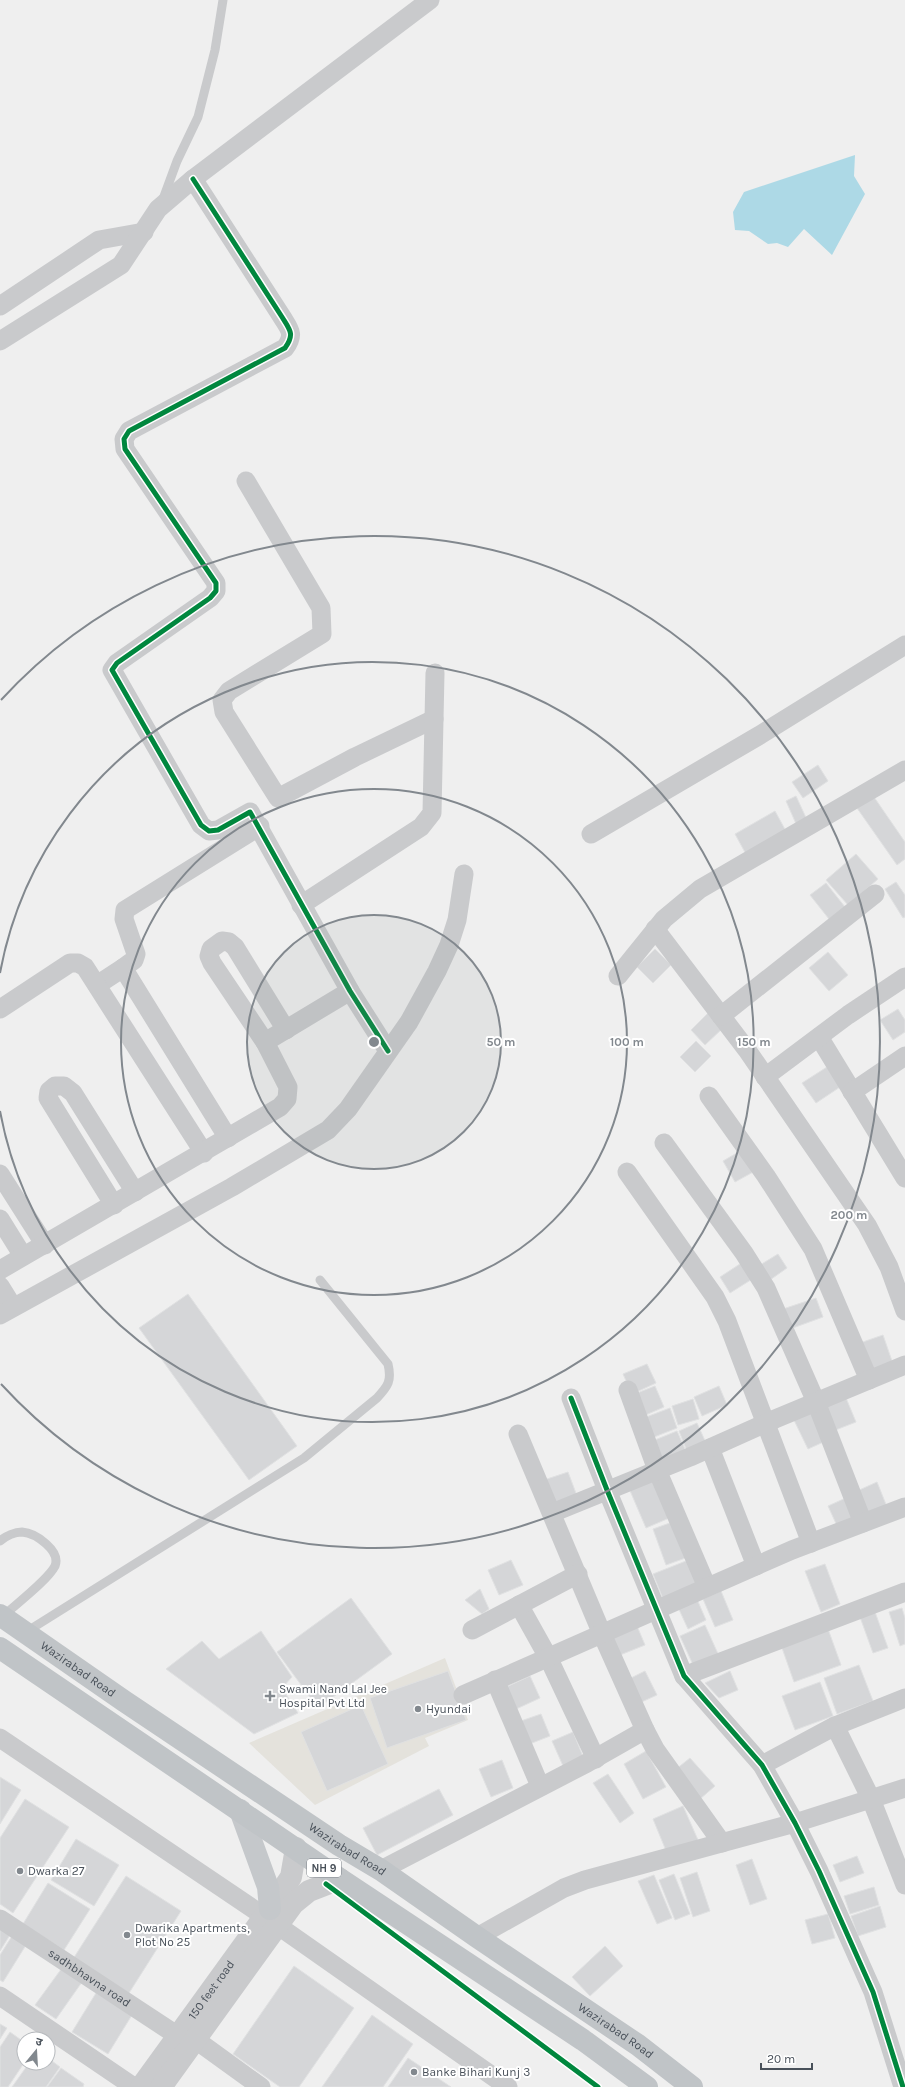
<svg xmlns="http://www.w3.org/2000/svg" width="905" height="2087" font-family="Karla,'Noto Sans Devanagari',sans-serif">
	<rect width="100%" height="100%" fill="#efefef"/>
	<!-- commercial -->
	<path fill="#e4e2dc" d="M445 1658 468 1720 425 1738 429 1746 315 1805 249 1743Z"/>
	<!-- water -->
	<path fill="#add9e6" d="M855 155 854 176 865 194 832 255 804 229 788 247 777 243 768 244 749 231 735 230 733 212 744 192Z"/>
	<!-- building -->
	<g fill="#d5d6d8" stroke="#e0e1e2">
		<path d="M818 765 828 781 803 798 792 782Z"/>
		<path d="M796 796 808 822 797 826 786 801Z"/>
		<path d="M874 797 905 842V859L897 865 857 808Z"/>
		<path d="M775 811 787 833 747 856 735 834Z"/>
		<path d="M856 854 878 879 848 905 826 880Z"/>
		<path d="M896 882 905 895V917L903 918 885 889Z"/>
		<path d="M826 883 845 907 829 919 810 895Z"/>
		<path d="M655 949 671 965 653 983 637 967Z"/>
		<path d="M828 952 848 975 829 991 809 968Z"/>
		<path d="M898 1009 905 1020V1032L893 1040 880 1020Z"/>
		<path d="M708 1013 723 1028 705 1045 691 1030Z"/>
		<path d="M696 1041 711 1056 695 1072 680 1057Z"/>
		<path d="M827 1067 840 1087 816 1103 802 1083Z"/>
		<path d="M742 1150 755 1171 735 1182 723 1161Z"/>
		<path d="M778 1254 787 1268 770 1280 760 1265Z"/>
		<path d="M746 1260 757 1276 730 1293 720 1277Z"/>
		<path d="M188 1294 297 1446 249 1480 139 1328Z"/>
		<path d="M816 1298 823 1317 790 1329 783 1309Z"/>
		<path d="M883 1335 893 1364 870 1372 860 1343Z"/>
		<path d="M647 1364 656 1383 632 1394 623 1374Z"/>
		<path d="M655 1386 664 1407 641 1417 632 1395Z"/>
		<path d="M719 1386 727 1405 702 1416 694 1397Z"/>
		<path d="M846 1398 856 1422 833 1431 823 1407Z"/>
		<path d="M693 1399 699 1419 678 1425 672 1406Z"/>
		<path d="M813 1406 830 1439 808 1449 792 1416Z"/>
		<path d="M670 1408 677 1428 649 1439 641 1419Z"/>
		<path d="M697 1423 706 1443 687 1451 679 1431Z"/>
		<path d="M677 1431 688 1456 661 1467 650 1442Z"/>
		<path d="M568 1472 577 1496 551 1506 541 1481Z"/>
		<path d="M656 1473 674 1516 646 1528 628 1486Z"/>
		<path d="M877 1482 887 1507 865 1516 855 1492Z"/>
		<path d="M848 1497 858 1519 838 1528 828 1506Z"/>
		<path d="M678 1520 691 1556 666 1565 653 1529Z"/>
		<path d="M691 1559 702 1585 664 1601 653 1574Z"/>
		<path d="M511 1560 523 1585 499 1595 488 1570Z"/>
		<path d="M825 1564 840 1604 821 1612 805 1571Z"/>
		<path d="M480 1589 489 1609 482 1614 465 1600Z"/>
		<path d="M721 1591 733 1620 715 1627 703 1599Z"/>
		<path d="M696 1597 706 1620 688 1629 677 1605Z"/>
		<path d="M351 1598 392 1654 318 1708 277 1652Z"/>
		<path d="M902 1608 905 1618V1644L900 1646 889 1612Z"/>
		<path d="M875 1612 888 1648 873 1653 860 1617Z"/>
		<path d="M705 1625 719 1656 694 1667 680 1636Z"/>
		<path d="M637 1626 645 1645 620 1655 612 1636Z"/>
		<path d="M828 1629 841 1665 794 1682 781 1645Z"/>
		<path d="M261 1631 292 1677 282 1688 298 1713 254 1734 166 1669 202 1641 219 1659Z"/>
		<path d="M859 1665 873 1701 837 1714 824 1678Z"/>
		<path d="M448 1671 466 1720 387 1748 370 1698Z"/>
		<path d="M645 1671 657 1695 637 1704 625 1681Z"/>
		<path d="M730 1671 738 1690 719 1698 705 1683Z"/>
		<path d="M530 1676 540 1698 514 1710 504 1688Z"/>
		<path d="M820 1682 833 1716 795 1730 782 1696Z"/>
		<path d="M361 1705 388 1764 327 1791 301 1732Z"/>
		<path d="M541 1714 550 1736 527 1745 518 1722Z"/>
		<path d="M573 1732 584 1759 564 1768 552 1741Z"/>
		<path d="M646 1751 666 1787 643 1799 624 1764Z"/>
		<path d="M690 1758 715 1786 700 1799 675 1770Z"/>
		<path d="M502 1760 513 1788 491 1797 479 1769Z"/>
		<path d="M608 1774 634 1813 620 1823 593 1783Z"/>
		<path d="M0 1777 21 1790 0 1824Z"/>
		<path d="M439 1789 453 1815 377 1855 363 1828Z"/>
		<path d="M25 1799 69 1827 13 1913 0 1904V1838Z"/>
		<path d="M683 1806 698 1840 667 1853 653 1819Z"/>
		<path d="M76 1839 119 1865 94 1906 51 1880Z"/>
		<path d="M857 1856 864 1873 840 1882 833 1865Z"/>
		<path d="M752 1859 767 1899 750 1905 736 1865Z"/>
		<path d="M697 1872 710 1911 693 1917 680 1878Z"/>
		<path d="M674 1874 690 1914 675 1920 659 1880Z"/>
		<path d="M654 1875 672 1918 657 1924 638 1881Z"/>
		<path d="M126 1876 181 1911 129 1993 73 1959Z"/>
		<path d="M48 1883 90 1909 64 1950 23 1924Z"/>
		<path d="M874 1887 879 1905 850 1914 844 1896Z"/>
		<path d="M880 1906 886 1927 858 1936 851 1916Z"/>
		<path d="M828 1914 835 1938 812 1944 805 1920Z"/>
		<path d="M0 1929 10 1935 0 1951Z"/>
		<path d="M12 1936 26 1945 3 1982 0 1980V1955Z"/>
		<path d="M605 1946 623 1966 590 1996 572 1977Z"/>
		<path d="M294 1966 354 2008 299 2087H280L233 2054Z"/>
		<path d="M62 1968 82 1982 56 2019 35 2005Z"/>
		<path d="M96 1993 132 2015 108 2054 72 2032Z"/>
		<path d="M372 2015 413 2044 383 2087H322Z"/>
		<path d="M0 2024 7 2028 0 2039Z"/>
		<path d="M10 2032 24 2042V2063L8 2087H0V2047Z"/>
		<path d="M48 2058 60 2067 46 2087H12L29 2063H48Z"/>
		<path d="M408 2058 451 2087H388Z"/>
		<path d="M61 2068 84 2084 83 2087H47Z"/>
	</g>
	<g fill="none" stroke-linecap="round" stroke-linejoin="round">
		<!-- service -->
		<g stroke="#c9cacc" stroke-width="9">
			<path d="M163 199 177 161 198 117 215 50 223 0"/>
			<path d="M0 1541C6 1536 15 1532 22 1532 36 1533 61 1551 55 1566 48 1580 15 1605 2 1617"/>
			<path d="M26 1632 304 1458 377 1398C388 1386 392 1381 388 1364L320 1280"/>
		</g>
		<!-- minor -->
		<g stroke="#c9cacc" stroke-width="19">
			<path d="M193 179 282 317C290 330 295 334 285 348L129 431 124 439 125 449 216 583V591L210 598 117 663 112 670 201 825 209 831 218 830 250 812 350 991 388 1051"/>
			<path d="M0 306 99 240 144 232"/>
			<path d="M0 341 121 265 158 209 193 179 430 0"/>
			<path d="M246 481 321 608 322 634 229 691 222 700 224 712 278 798 355 757 434 719"/>
			<path d="M591 834 760 735 905 645"/>
			<path d="M301 905 421 827 432 813 435 673"/>
			<path d="M655 929 747 1050 867 1225 889 1267 905 1311"/>
			<path d="M123 968 134 960 136 954 124 919 125 910 260 826"/>
			<path d="M618 976 664 919 700 889 905 770"/>
			<path d="M97 985 123 968 228 1138"/>
			<path d="M0 1009 70 963H78L85 967 204 1153"/>
			<path d="M721 1016 875 894"/>
			<path d="M819 1037 905 1178"/>
			<path d="M265 1042 212 963 209 956 211 949 222 941 229 942 235 947 286 1030"/>
			<path d="M765 1077 848 1015 905 977"/>
			<path d="M852 1092 905 1056"/>
			<path d="M709 1096 766 1176 813 1249 869 1380"/>
			<path d="M664 1143 744 1253 766 1288 816 1402 863 1523"/>
			<path d="M627 1172 715 1297 727 1321 811 1543"/>
			<path d="M0 1174 45 1245"/>
			<path d="M114 1205 48 1098 49 1091 55 1086H64L73 1093 135 1192"/>
			<path d="M0 1219 23 1256"/>
			<path d="M0 1270 280 1107 287 1099 288 1087 265 1042 350 991"/>
			<path d="M0 1286 13 1307"/>
			<path d="M0 1315 232 1187 328 1130 348 1109 409 1022 437 971 449 945 457 920 464 874"/>
			<path d="M628 1390 657 1470 707 1587"/>
			<path d="M571 1398 607 1490 684 1676 762 1765 795 1823 819 1871 873 1992 903 2087"/>
			<path d="M518 1434 602 1634 645 1730 655 1749 722 1843"/>
			<path d="M710 1448 756 1566"/>
			<path d="M552 1513 690 1457 775 1419 905 1365"/>
			<path d="M519 1605 548 1657 596 1759"/>
			<path d="M472 1630 578 1574"/>
			<path d="M684 1676 905 1592"/>
			<path d="M495 1680 540 1786"/>
			<path d="M463 1695 792 1550 905 1507"/>
			<path d="M835 1726 871 1799 905 1885"/>
			<path d="M0 1738 277 1925 508 2087"/>
			<path d="M762 1765 835 1726 905 1698"/>
			<path d="M381 1870 587 1763 645 1730"/>
			<path id="s1" d="M0 1919 178 2036"/>
			<path d="M477 1937 564 1888 585 1880 795 1823 905 1788"/>
			<path d="M0 1996 134 2087"/>
			<path d="M196 2040 261 2087"/>
		</g>
		<!-- tertiary -->
		<g stroke="#c9cacc" stroke-width="22">
			<path id="s2" d="M141 2087 264 1917 291 1877 296 1848"/>
			<path d="M161 2087 293 1904 309 1891 340 1879"/>
		</g>
		<!-- primary -->
		<path stroke="#c5c8cb" stroke-width="22" d="M240 1810 268 1887 270 1909"/>
		<!-- trunk -->
		<g stroke="#c0c4c7" stroke-width="22">
			<path id="s3" d="M0 1615 124 1701 339 1845 381 1870 477 1937 638 2045 692 2087"/>
			<path d="M0 1648 340 1879 583 2040 647 2087"/>
		</g>
		<!-- cycleway casing -->
		<g stroke="#fff" stroke-width="8">
			<g id="cycleway">
				<path d="M193 179 282 317C290 330 295 334 285 348L129 431 124 439 125 449 216 583V591L210 598 117 663 112 670 201 825 209 831 218 830 250 812 350 991 388 1051"/>
				<path d="M571 1398 607 1490 684 1676 762 1765 795 1823 819 1871 873 1992 903 2087"/>
				<path d="M326 1884 598 2087"/>
			</g>
		</g>
		<!-- cycleway -->
		<use href="#cycleway" stroke="#00873e" stroke-width="5"/>
	</g>
	<!-- distance rings -->
	<circle cx="374" cy="1042" r="127" fill="#82888e" fill-opacity=".12"/>
	<g fill="none" stroke="#82888e" stroke-width="2">
		<circle cx="374" cy="1042" r="127"/>
		<circle cx="374" cy="1042" r="253"/>
		<path d="M0 973A380 380 0 1 1 0 1111"/>
		<path d="M1 700A506 506 0 1 1 1 1384"/>
	</g>
	<!-- markers -->
	<g fill="#82888e" stroke="#fff" stroke-width="1.5">
		<path d="M268 1690h4v4h4v4h-4v4h-4v-4h-4v-4h4z"/>
		<circle cx="418" cy="1709" r="4"/>
		<circle cx="20" cy="1871" r="4"/>
		<circle cx="127" cy="1935" r="4"/>
		<circle cx="414" cy="2072" r="4"/>
	</g>
	<g text-anchor="middle" stroke-width="4" stroke-linejoin="round" paint-order="stroke">
		<!-- shield labels -->
		<rect fill="#fff" stroke="#7f848b" stroke-width="1" x="307" y="1859" width="34" height="18" rx="3"/>
		<g font-size="11" font-weight="bold" fill="#485059">
			<text x="324" y="1872">NH 9</text>
		</g>
		<!-- street labels -->
		<g font-size="12" fill="#485059" stroke="#fff">
			<text dy="4" stroke="none"><textPath href="#s3" startOffset="95">Wazirabad Road</textPath></text>
			<text dy="4" stroke="none"><textPath href="#s3" startOffset="419">Wazirabad Road</textPath></text>
			<text dy="4" stroke="none"><textPath href="#s1" startOffset="107">sadhbhavna road</textPath></text>
			<text dy="4" stroke="none"><textPath href="#s2" startOffset="120">150 feet road</textPath></text>
			<text dy="4" stroke="none"><textPath href="#s3" startOffset="743">Wazirabad Road</textPath></text>
		</g>
		<!-- poi labels -->
		<g font-size="12" fill="#485059" stroke="#fff" text-anchor="start">
			<text x="279" y="1693">Swami Nand Lal Jee<tspan x="279" dy="14">Hospital Pvt Ltd</tspan></text>
			<text x="426" y="1713">Hyundai</text>
			<text x="28" y="1875">Dwarka 27</text>
			<text x="135" y="1932">Dwarika Apartments,<tspan x="135" dy="14">Plot No 25</tspan></text>
			<text x="422" y="2076">Banke Bihari Kunj 3</text>
		</g>
	</g>
	<circle cx="374" cy="1042" r="6" fill="#82888e" stroke="#fff" stroke-width="2"/>
	<g font-size="12" text-anchor="middle" font-weight="bold" fill="#82888e" stroke="#fff" stroke-width="4" stroke-linejoin="round" paint-order="stroke">
		<text x="501" y="1046">50 m</text>
		<text x="627" y="1046">100 m</text>
		<text x="754" y="1046">150 m</text>
		<text x="849" y="1219">200 m</text>
	</g>
	<!-- north arrow -->
	<g transform="translate(36 2051) rotate(18)"><circle r="19" fill="#ffffff" stroke="#b6b9bd"/>
	<path d="M0-3L7 15L0 10L-7 15Z" fill="#82888e"/>
	<text y="-6" font-size="11" font-weight="bold" text-anchor="middle" fill="#485059">उ</text>
	</g>
	<!-- scale -->
	<path d="M761 2063v6h51v-6" fill="none" stroke="#485059" stroke-width="2"/>
	<text x="767" y="2063" font-size="12" fill="#485059" stroke="#ffffff" stroke-width="3" paint-order="stroke">20 m</text>
</svg>
